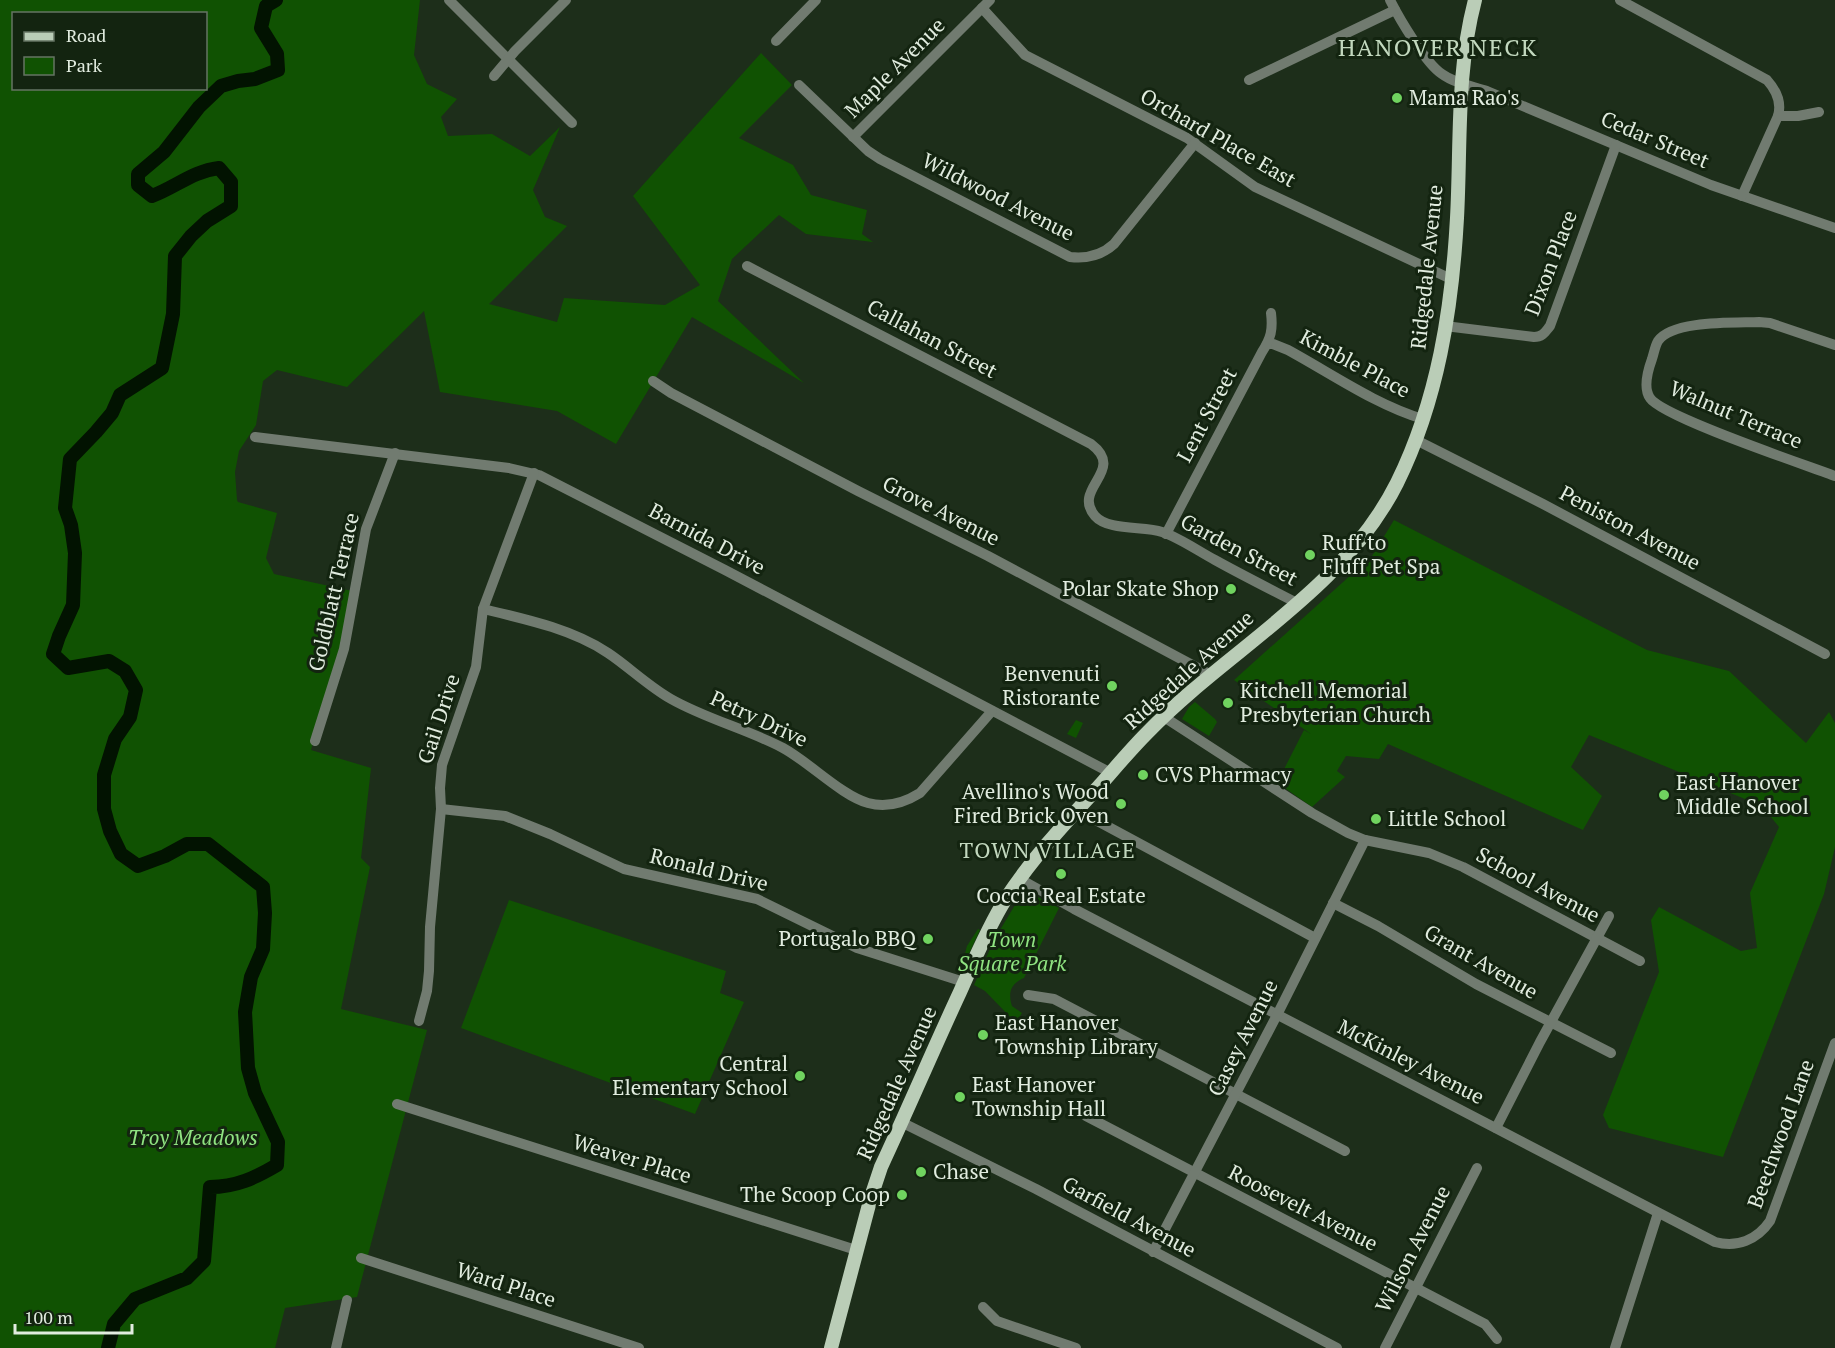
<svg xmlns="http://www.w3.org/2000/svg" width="1835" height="1348" font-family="'PT Serif',serif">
	<rect width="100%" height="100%" fill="#1d2e1a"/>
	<!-- green -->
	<g fill="#105202" fill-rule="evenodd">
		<path d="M0 0H420L414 55 427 84 457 99 441 117 448 136 492 134 530 156 560 127 533 190 545 217 567 226 489 304 557 322 564 298 665 305 700 285 633 196 761 53 792 85 739 138 793 165 811 195 867 210 862 234 873 242 806 234 779 215 732 259 718 301 804 383 692 317 616 444 557 411 440 392 424 311 347 387 277 370 263 381 256 425 239 451 235 472 237 500 238 502 277 513 266 558 274 574 357 592 311 750 371 768 361 858 370 867 341 1009 427 1030 357 1297 285 1308 275 1348H0ZM14 14H206V88H14Z"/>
		<path d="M1394 520 1647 650 1729 671 1806 743 1829 712 1835 723V847L1824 894 1723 1157 1609 1128 1603 1115 1659 972 1651 920 1659 907 1741 951 1757 948 1750 893 1779 827 1762 806 1589 735 1571 767 1602 796 1583 830 1388 744 1379 759 1346 756 1337 771 1345 777 1312 807 1272 779 1274 772 1281 775 1304 730 1311 734 1234 680 1372 556Z"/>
		<path d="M1195 702 1215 719 1217 722 1209 736 1182 719 1189 707Z"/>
		<path d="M1076 720 1083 723 1076 738 1067 734Z"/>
		<path d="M1024 890 1059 908 1024 978C1010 984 1008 993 1012 1006L1022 1013 1016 1023 985 991 974 985 994 940Z"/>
		<path d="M509 900 726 971 720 993 744 1002 695 1114 461 1028Z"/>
		<path d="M978 929 980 930 965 962 963 961 967 946Z"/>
	</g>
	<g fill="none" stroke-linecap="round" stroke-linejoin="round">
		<!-- river -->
		<path stroke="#021301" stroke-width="14" d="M108 1348 114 1324 135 1299 187 1278 204 1261 210 1187C236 1187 255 1178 277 1165L278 1142 255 1093 248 1068 245 1012 251 977 263 949 265 913 263 887 208 844H187L165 856 138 866 121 854 110 831 104 809V775L115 739 130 717 136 690 125 671 109 661 68 668 53 654 59 636 73 605 75 553 71 525 65 508 70 459 96 432 112 413 120 395 162 368 173 314 175 256 191 236 207 221 231 206V182L219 168C193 171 176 187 152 196L138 185V174L164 152 199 107 221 86 238 81 255 79 278 70 277 54 261 28 266 6 276 0"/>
		<!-- minor -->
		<g stroke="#717b70" stroke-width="10">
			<path d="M449 0 572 123"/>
			<path d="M1390 0C1399 18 1426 64 1442 74 1454 83 1472 86 1487 91L1711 185 1835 228"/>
			<path d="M1620 0 1767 80C1776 90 1782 102 1778 116"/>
			<path d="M982 8 1025 55 1187 138 1255 187 1451 279"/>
			<path d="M776 41 816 0"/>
			<path d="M494 76 515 51 566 0"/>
			<path d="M1249 80 1395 10"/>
			<path d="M799 85 868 151 880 159 1070 257C1087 259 1101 256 1114 244L1195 143"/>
			<path d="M853 137 990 0"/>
			<path d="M1742 196 1778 116H1798L1819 112"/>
			<path d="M747 266 1091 444C1127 471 1071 488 1095 516 1108 531 1144 526 1162 532 1180 538 1198 551 1215 560 1242 575 1270 589 1297 603"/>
			<path d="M1445 326 1534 337C1543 337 1545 332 1550 326L1616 145"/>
			<path d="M1268 344H1273L1288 350C1332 374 1376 405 1423 419"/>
			<path d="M1835 345 1770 323 1759 322C1736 323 1672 320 1658 341 1655 346 1654 353 1652 359 1648 370 1643 388 1650 398 1662 417 1806 465 1835 476"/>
			<path d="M653 381 671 393 858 491 988 556 1211 675"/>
			<path d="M255 437 509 468 539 475 725 570 1111 773"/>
			<path d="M1416 440 1543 504 1825 654"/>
			<path d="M1166 534 1262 352C1271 338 1273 330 1271 313"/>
			<path d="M483 609C525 619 572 629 608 653 629 667 648 686 671 699 706 719 747 729 783 748 809 762 842 796 868 803 886 808 904 803 920 793L992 711"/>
			<path d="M1164 717 1312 813 1348 833 1365 840 1429 853 1463 867 1640 961"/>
			<path d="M315 741 344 649 366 529 395 453"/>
			<path d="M441 809 505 816 550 834 624 869 757 899 857 948 964 982"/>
			<path d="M1077 810 1315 938"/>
			<path d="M1020 879 1074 909 1715 1242C1737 1248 1757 1240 1770 1221L1835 1043"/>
			<path d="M1333 903 1378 926 1476 984 1611 1053"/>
			<path d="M1028 995 1054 999 1345 1151"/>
			<path d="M419 1021 427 991 429 971 430 927 441 809 440 788 442 765 476 667 483 609 534 473"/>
			<path d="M397 1104 856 1250"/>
			<path d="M1086 1116 1485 1324 1497 1339"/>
			<path d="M903 1123 1036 1189 1337 1348"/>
			<path d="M1496 1128 1540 1042 1609 916"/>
			<path d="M1153 1252 1277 1015 1365 840"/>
			<path d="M361 1258 639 1348"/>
			<path d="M983 1307 997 1321 1076 1348"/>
			<path d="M336 1348 347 1300"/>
			<path d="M1385 1348 1477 1168"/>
			<path d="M1615 1348 1658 1213"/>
		</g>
		<!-- major -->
		<path stroke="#bacdb7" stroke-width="14" d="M831 1348 871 1197 881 1167C908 1109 933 1050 960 992 974 961 987 929 1005 900 1032 858 1067 821 1101 784 1116 767 1131 749 1147 733 1228 649 1343 591 1397 483 1438 400 1452 309 1457 218 1461 144 1456 72 1475 0"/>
	</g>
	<!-- markers -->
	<g fill="#70d35f" stroke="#132410" stroke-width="2">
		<circle cx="1397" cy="98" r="6"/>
		<circle cx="1310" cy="555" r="6"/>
		<circle cx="1231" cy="589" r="6"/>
		<circle cx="1112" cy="686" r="6"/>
		<circle cx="1228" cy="703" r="6"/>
		<circle cx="1143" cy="775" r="6"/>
		<circle cx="1664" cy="795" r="6"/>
		<circle cx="1121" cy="804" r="6"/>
		<circle cx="1376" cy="819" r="6"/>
		<circle cx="1061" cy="874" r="6"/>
		<circle cx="928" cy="939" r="6"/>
		<circle cx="983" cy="1035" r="6"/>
		<circle cx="800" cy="1076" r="6"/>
		<circle cx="960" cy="1097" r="6"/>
		<circle cx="921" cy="1172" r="6"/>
		<circle cx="902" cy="1195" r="6"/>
	</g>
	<g text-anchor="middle" stroke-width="6" stroke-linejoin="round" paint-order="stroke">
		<!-- street labels -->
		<g font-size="21" fill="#e1ecdf" stroke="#132410">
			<text transform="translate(895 68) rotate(-45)" y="7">Maple Avenue</text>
			<text transform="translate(1218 138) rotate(30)" y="7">Orchard Place East</text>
			<text transform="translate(1655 140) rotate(23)" y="7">Cedar Street</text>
			<text transform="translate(998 197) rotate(27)" y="7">Wildwood Avenue</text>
			<text transform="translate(1551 263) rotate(-69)" y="7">Dixon Place</text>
			<text transform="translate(1427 267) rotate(-84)" y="7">Ridgedale Avenue</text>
			<text transform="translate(932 339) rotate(28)" y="7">Callahan Street</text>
			<text transform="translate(1355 364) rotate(28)" y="7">Kimble Place</text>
			<text transform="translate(1207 415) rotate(-62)" y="7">Lent Street</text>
			<text transform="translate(1736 415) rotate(23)" y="7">Walnut Terrace</text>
			<text transform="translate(941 511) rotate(27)" y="7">Grove Avenue</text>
			<text transform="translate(1630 528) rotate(28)" y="7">Peniston Avenue</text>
			<text transform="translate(707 539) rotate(28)" y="7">Barnida Drive</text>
			<text transform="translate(1239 550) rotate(28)" y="7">Garden Street</text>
			<text transform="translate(334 592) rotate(-77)" y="7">Goldblatt Terrace</text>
			<text transform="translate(1189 670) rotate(-42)" y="7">Ridgedale Avenue</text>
			<text transform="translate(439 719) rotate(-72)" y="7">Gail Drive</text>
			<text transform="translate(759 719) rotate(25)" y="7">Petry Drive</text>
			<text transform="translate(709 870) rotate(14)" y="7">Ronald Drive</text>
			<text transform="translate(1538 885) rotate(28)" y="7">School Avenue</text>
			<text transform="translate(1481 962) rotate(30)" y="7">Grant Avenue</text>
			<text transform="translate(1243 1038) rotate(-63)" y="7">Casey Avenue</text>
			<text transform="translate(1411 1062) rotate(27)" y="7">McKinley Avenue</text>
			<text transform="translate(897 1083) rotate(-66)" y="7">Ridgedale Avenue</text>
			<text transform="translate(1781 1134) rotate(-70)" y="7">Beechwood Lane</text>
			<text transform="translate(632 1159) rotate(17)" y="7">Weaver Place</text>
			<text transform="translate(1303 1208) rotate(27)" y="7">Roosevelt Avenue</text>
			<text transform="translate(1129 1217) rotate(28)" y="7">Garfield Avenue</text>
			<text transform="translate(1413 1249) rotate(-63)" y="7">Wilson Avenue</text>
			<text transform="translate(506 1285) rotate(18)" y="7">Ward Place</text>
		</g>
		<!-- poi labels -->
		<g font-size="21" fill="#e1ecdf" stroke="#132410" text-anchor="start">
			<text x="1409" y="105">Mama Rao's</text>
			<text x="1322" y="550">Ruff to<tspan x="1322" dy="24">Fluff Pet Spa</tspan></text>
			<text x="1219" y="596" text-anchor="end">Polar Skate Shop</text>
			<text x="1100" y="681" text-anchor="end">Benvenuti<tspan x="1100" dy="24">Ristorante</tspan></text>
			<text x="1240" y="698">Kitchell Memorial<tspan x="1240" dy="24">Presbyterian Church</tspan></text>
			<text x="1155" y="782">CVS Pharmacy</text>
			<text x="1676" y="790">East Hanover<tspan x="1676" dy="24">Middle School</tspan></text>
			<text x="1109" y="799" text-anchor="end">Avellino's Wood<tspan x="1109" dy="24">Fired Brick Oven</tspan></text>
			<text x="1388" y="826">Little School</text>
			<text x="1061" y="903" text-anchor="middle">Coccia Real Estate</text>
			<text x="916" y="946" text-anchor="end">Portugalo BBQ</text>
			<text x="995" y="1030">East Hanover<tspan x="995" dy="24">Township Library</tspan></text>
			<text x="788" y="1071" text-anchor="end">Central<tspan x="788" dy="24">Elementary School</tspan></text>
			<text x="972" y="1092">East Hanover<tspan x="972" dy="24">Township Hall</tspan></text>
			<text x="933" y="1179">Chase</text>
			<text x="890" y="1202" text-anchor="end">The Scoop Coop</text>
		</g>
		<!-- park labels -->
		<g font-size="21" font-style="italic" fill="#8fe381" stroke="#132410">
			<text x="1012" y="947">Town<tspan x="1012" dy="24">Square Park</tspan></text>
			<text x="193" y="1145">Troy Meadows</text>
		</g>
		<!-- neighbourhood labels -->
		<g font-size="22" letter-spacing="1.5" fill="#c2d8be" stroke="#132410">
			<text x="1048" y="858">TOWN VILLAGE</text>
		</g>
		<!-- quarter labels -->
		<g font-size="24" letter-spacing="1.5" fill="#c2d8be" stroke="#132410">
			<text x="1438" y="56">HANOVER NECK</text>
		</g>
	</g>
	<!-- legend -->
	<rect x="12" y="12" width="195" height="78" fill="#132410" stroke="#657463" stroke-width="1.5"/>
	<rect x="24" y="32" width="30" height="9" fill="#bacdb7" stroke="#657463" stroke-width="1.5"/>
	<text x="66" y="42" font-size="18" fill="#e1ecdf">Road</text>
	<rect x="24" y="57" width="30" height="18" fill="#105202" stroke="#657463" stroke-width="1.5"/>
	<text x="66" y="72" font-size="18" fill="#e1ecdf">Park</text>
	<!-- scale -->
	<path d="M15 1324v9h117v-9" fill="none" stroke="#e1ecdf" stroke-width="3"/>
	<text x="24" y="1324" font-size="18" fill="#e1ecdf" stroke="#132410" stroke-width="4.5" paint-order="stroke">100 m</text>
</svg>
